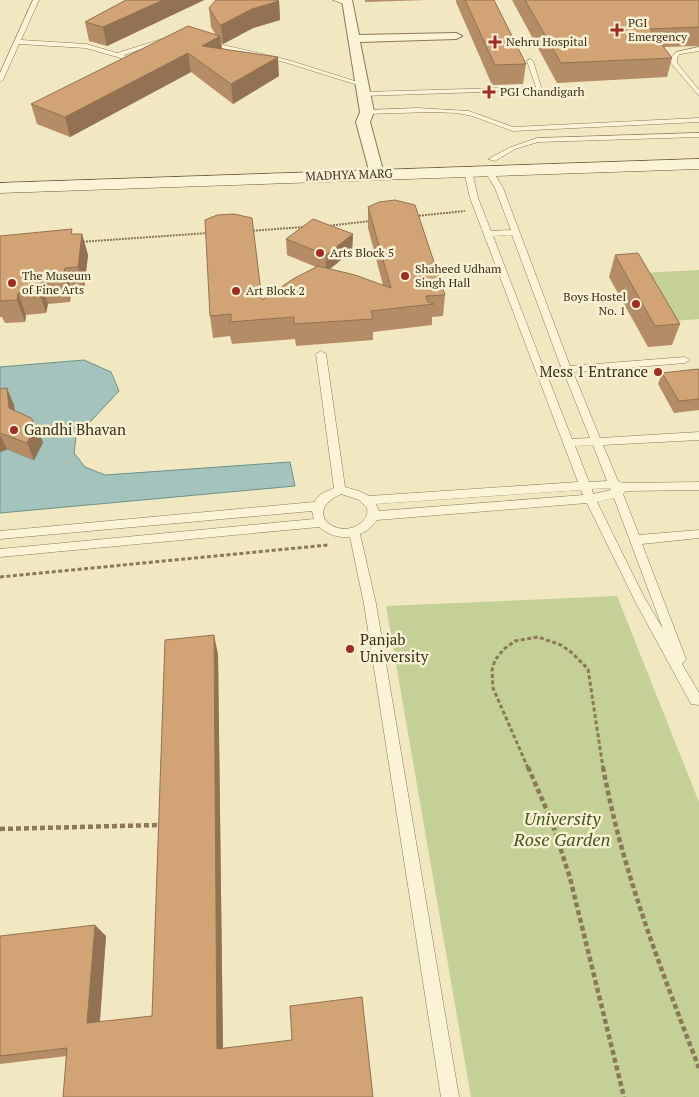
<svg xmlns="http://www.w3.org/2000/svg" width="699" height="1097" font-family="'PT Serif',serif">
	<rect width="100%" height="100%" fill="#f1e7c1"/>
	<!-- green -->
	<g fill="#c4d095">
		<path d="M699 270V319L673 321 643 273Z"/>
		<path d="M617 596 699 802V1097H471L386 606Z"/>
	</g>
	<!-- water -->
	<path fill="#a4c3bc" stroke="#6a928b" d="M84 360 111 372 119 391 76 437 74 453 85 467 105 475 290 462 295 486 0 513V452L7 449 34 460 43 442 0 407V367Z"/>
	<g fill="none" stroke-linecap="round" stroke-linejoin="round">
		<!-- lane casing -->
		<g stroke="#8c7858" stroke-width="1">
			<g id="lane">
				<path d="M33 0H39L21 40 86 44 117 53 162 39 167 40 124 55 127 57 124 59 86 48 19 44 3 80 0 82V73Z"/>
				<path d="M333 0H342L350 3 347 5Z"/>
				<path d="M206 41 288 60 364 84 361 86 284 62 204 44V42Z"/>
				<path d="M699 47V51L680 54 677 58V63L699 90V96L671 63V58L676 52Z"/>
				<path d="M530 59 533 61 542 90 363 96 360 94 363 92 536 87 527 61Z"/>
				<path d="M418 108 469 111 513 127 699 118V122L513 131 472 116 457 113 431 112 367 114 364 112 367 110Z"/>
				<path d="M699 133V137L538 142 515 149 495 161 488 159 511 147 537 138Z"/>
				<path d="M485 168H491L503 188 570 366 685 357 690 360 685 363 573 372 600 438 699 432V440L603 445 618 481 623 483 699 482V490L626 491 623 494 639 535 699 530V538L642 544 686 659 682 664 699 693V705L691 704 636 603 587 503 377 520 368 530 360 534 376 604 459 1097H441L364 604 350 537C338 538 329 535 319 527L0 557V549L314 519 312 511 0 539V531L314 502 321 494 334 488 316 354 321 351 326 354 345 487 359 491 369 496 578 482 470 198 464 171 468 169 472 171 478 198 491 231 511 230 495 188 484 170ZM512 235 561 367 544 369 493 236ZM564 373 590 438 572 439 547 375ZM593 445 607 481 589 482 575 446ZM610 488 611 490 593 494 592 489ZM581 490 583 495 379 511 376 504ZM341 494 359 500 367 508C368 514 367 517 363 521 341 543 299 513 341 494ZM614 498 663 629 644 597 597 502Z"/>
			</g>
		</g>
		<!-- street casing -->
		<g stroke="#8c7858" stroke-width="2">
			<path id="street" d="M342 0H352L359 35 456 33 462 36 456 39 360 42 374 112 370 122 384 174 377 178 370 174 356 122 360 112Z"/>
		</g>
		<!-- secondary casing -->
		<g stroke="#6d583b" stroke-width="1">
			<path id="secondary" d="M699 159V169L0 193V183Z"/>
		</g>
		<!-- path-far2 -->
		<g stroke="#8c7858" stroke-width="2" stroke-dasharray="2 1" stroke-linecap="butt">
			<path d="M416 216 465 211"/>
			<path d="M327 226 370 221"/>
			<path d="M250 231 303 227"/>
			<path d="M80 242 208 233"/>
		</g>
		<!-- path-far1 -->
		<g stroke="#8c7858" stroke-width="3" stroke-dasharray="4 2.5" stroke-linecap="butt">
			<path d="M0 577 328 545"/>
			<path d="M528 768 493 688 492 670 495 660 504 649 515 641 538 637 561 645 571 652 588 669 603 768"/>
		</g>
		<!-- path -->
		<g stroke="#8c7858" stroke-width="4.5" stroke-dasharray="5 3" stroke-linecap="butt">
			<path d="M528 767 552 822 570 878 624 1097"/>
			<path d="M603 767C622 871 661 969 699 1068"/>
			<path d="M0 829 158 825"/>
		</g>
		<!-- lane -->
		<use href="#lane" fill="#fbf3d5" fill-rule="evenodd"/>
		<!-- street -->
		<use href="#street" fill="#fbf3d5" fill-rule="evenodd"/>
		<!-- secondary -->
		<use href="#secondary" fill="#fbf3d5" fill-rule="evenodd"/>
	</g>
	<!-- wall -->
	<g fill="#b48c65">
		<path d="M126 0H204L107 46 89 41 85 22Z"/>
		<path d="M365 0H427L365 2Z"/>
		<path d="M456 0H494L526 64 523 84 492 85 456 2Z"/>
		<path d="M512 0H699V46L664 47 672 58 667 77 557 83Z"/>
		<path d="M279 1 280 20 253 28 223 44 221 43 222 49 279 76 233 104 191 72 70 137 37 124 31 104 216 35 211 27 209 8Z"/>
		<path d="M368 207 445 295 443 316 432 317V325L373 332V340L296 346 295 339 232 344 230 336 213 338 210 316 262 300 316 267 287 255 286 239 353 234 352 251 330 269 383 285 368 228Z"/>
		<path d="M73 234H82L88 255 84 289 71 290 70 302 48 304 46 313 26 315 25 322 5 323 2 317H0V236Z"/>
		<path d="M615 255 680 324 672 345 648 347 609 277Z"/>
		<path d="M699 370V410L674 413 658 384 662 373Z"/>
		<path d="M0 389 14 405 15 410 43 442 34 460 7 449 0 452Z"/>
		<path d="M218 654 223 1049 67 1056 0 1064V936H106L100 1022 152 1016Z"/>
	</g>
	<!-- shaded-wall -->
	<g fill="#927252">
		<path d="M163 0H204L107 46 103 27Z"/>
		<path d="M279 1 280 20 253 28 223 44 221 25 252 9Z"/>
		<path d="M220 36 223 55 202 46Z"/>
		<path d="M188 53 191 72 70 137 65 117Z"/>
		<path d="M278 57 279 76 233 104 231 84Z"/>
		<path d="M82 234 88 255 84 289 78 267Z"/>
		<path d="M353 234 352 251 326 272V255Z"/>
		<path d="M65 268 71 290 70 302 63 280Z"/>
		<path d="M41 282 48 304 46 313 39 292Z"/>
		<path d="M18 293 26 315 25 322 17 300Z"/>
		<path d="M7 388 14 405 16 424 9 408Z"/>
		<path d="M36 426 43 442 34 460 27 443Z"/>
		<path d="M0 435 7 449 0 452Z"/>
		<path d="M214 635 218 654 223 1056 217 1049Z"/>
		<path d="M95 925 106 936 99 1031 87 1023Z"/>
	</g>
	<!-- building -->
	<g fill="#d1a375" stroke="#927252">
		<path d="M126 0H163L103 27 85 22Z"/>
		<path d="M216 0H276L279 1 252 9 221 25 219 24 209 8Z"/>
		<path d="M465 0H494L526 64 495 65Z"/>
		<path d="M525 0H699V27L650 29 672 58 561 63Z"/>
		<path d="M188 26 220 36 202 46 278 57 231 84 188 53 65 117 31 104Z"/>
		<path d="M395 200 415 205 445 295 426 296 428 302 434 304 371 311 373 319 294 324V317L229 322 231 320V314L210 316 205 220 217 215 234 214 252 218 262 300 293 279 318 266 355 275 391 288 368 207 379 202Z"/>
		<path d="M313 219 353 234 326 255 286 239Z"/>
		<path d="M72 229 71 234H82L78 267 65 268 63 280 41 282 39 292 18 293 17 300 0 301V236Z"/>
		<path d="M638 253 680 324 655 326 615 255Z"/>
		<path d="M698 369 699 370V399L679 401 662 373Z"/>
		<path d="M7 388 9 408 31 418 36 426 27 443 0 433V389Z"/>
		<path d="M214 635 217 1049 292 1040 290 1006 362 997 373 1097H63L67 1048 0 1056V936L95 925 87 1023 152 1016 165 640Z"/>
	</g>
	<!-- markers -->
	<g fill="#9e2d24" stroke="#f8f0d2" stroke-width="2">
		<path d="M614.5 22.5h5v5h5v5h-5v5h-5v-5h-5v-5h5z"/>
		<path d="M492.5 34.5h5v5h5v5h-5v5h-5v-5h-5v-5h5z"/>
		<path d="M486.5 84.5h5v5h5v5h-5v5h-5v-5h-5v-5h5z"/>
		<circle cx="320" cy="253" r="5"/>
		<circle cx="405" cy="276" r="5"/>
		<circle cx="12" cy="283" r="5"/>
		<circle cx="236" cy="291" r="5"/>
		<circle cx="636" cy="304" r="5"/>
		<circle cx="658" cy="372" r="5"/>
		<circle cx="14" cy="430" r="5"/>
		<circle cx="350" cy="649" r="5"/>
	</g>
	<g text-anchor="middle" stroke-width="5" stroke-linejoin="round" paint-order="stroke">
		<!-- far-poi labels -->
		<g font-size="12" fill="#3a2e1d" stroke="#f8f0d2" text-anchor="start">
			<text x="628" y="27">PGI<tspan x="628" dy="14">Emergency</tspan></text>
			<text x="506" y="46">Nehru Hospital</text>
			<text x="500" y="96">PGI Chandigarh</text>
			<text x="330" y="257">Arts Block 5</text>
			<text x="415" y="273">Shaheed Udham<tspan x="415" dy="14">Singh Hall</tspan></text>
			<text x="22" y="280">The Museum<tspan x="22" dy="14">of Fine Arts</tspan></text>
			<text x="246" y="295">Art Block 2</text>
			<text x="626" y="301" text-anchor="end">Boys Hostel<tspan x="626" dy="14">No. 1</tspan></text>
		</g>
		<!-- far-street labels -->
		<g font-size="12" fill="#3a2e1d" stroke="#f8f0d2">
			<text transform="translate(349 175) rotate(-2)" y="4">MADHYA MARG</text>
		</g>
		<!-- poi labels -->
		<g font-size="15" fill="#3a2e1d" stroke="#f8f0d2" text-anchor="start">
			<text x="648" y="377" text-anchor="end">Mess 1 Entrance</text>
			<text x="24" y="435">Gandhi Bhavan</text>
			<text x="360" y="645">Panjab<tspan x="360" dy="17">University</tspan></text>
		</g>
		<!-- near-park labels -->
		<g font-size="18" font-style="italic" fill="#465822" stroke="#f8f0d2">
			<text x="562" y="825">University<tspan x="562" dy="21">Rose Garden</tspan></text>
		</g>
	</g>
</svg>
